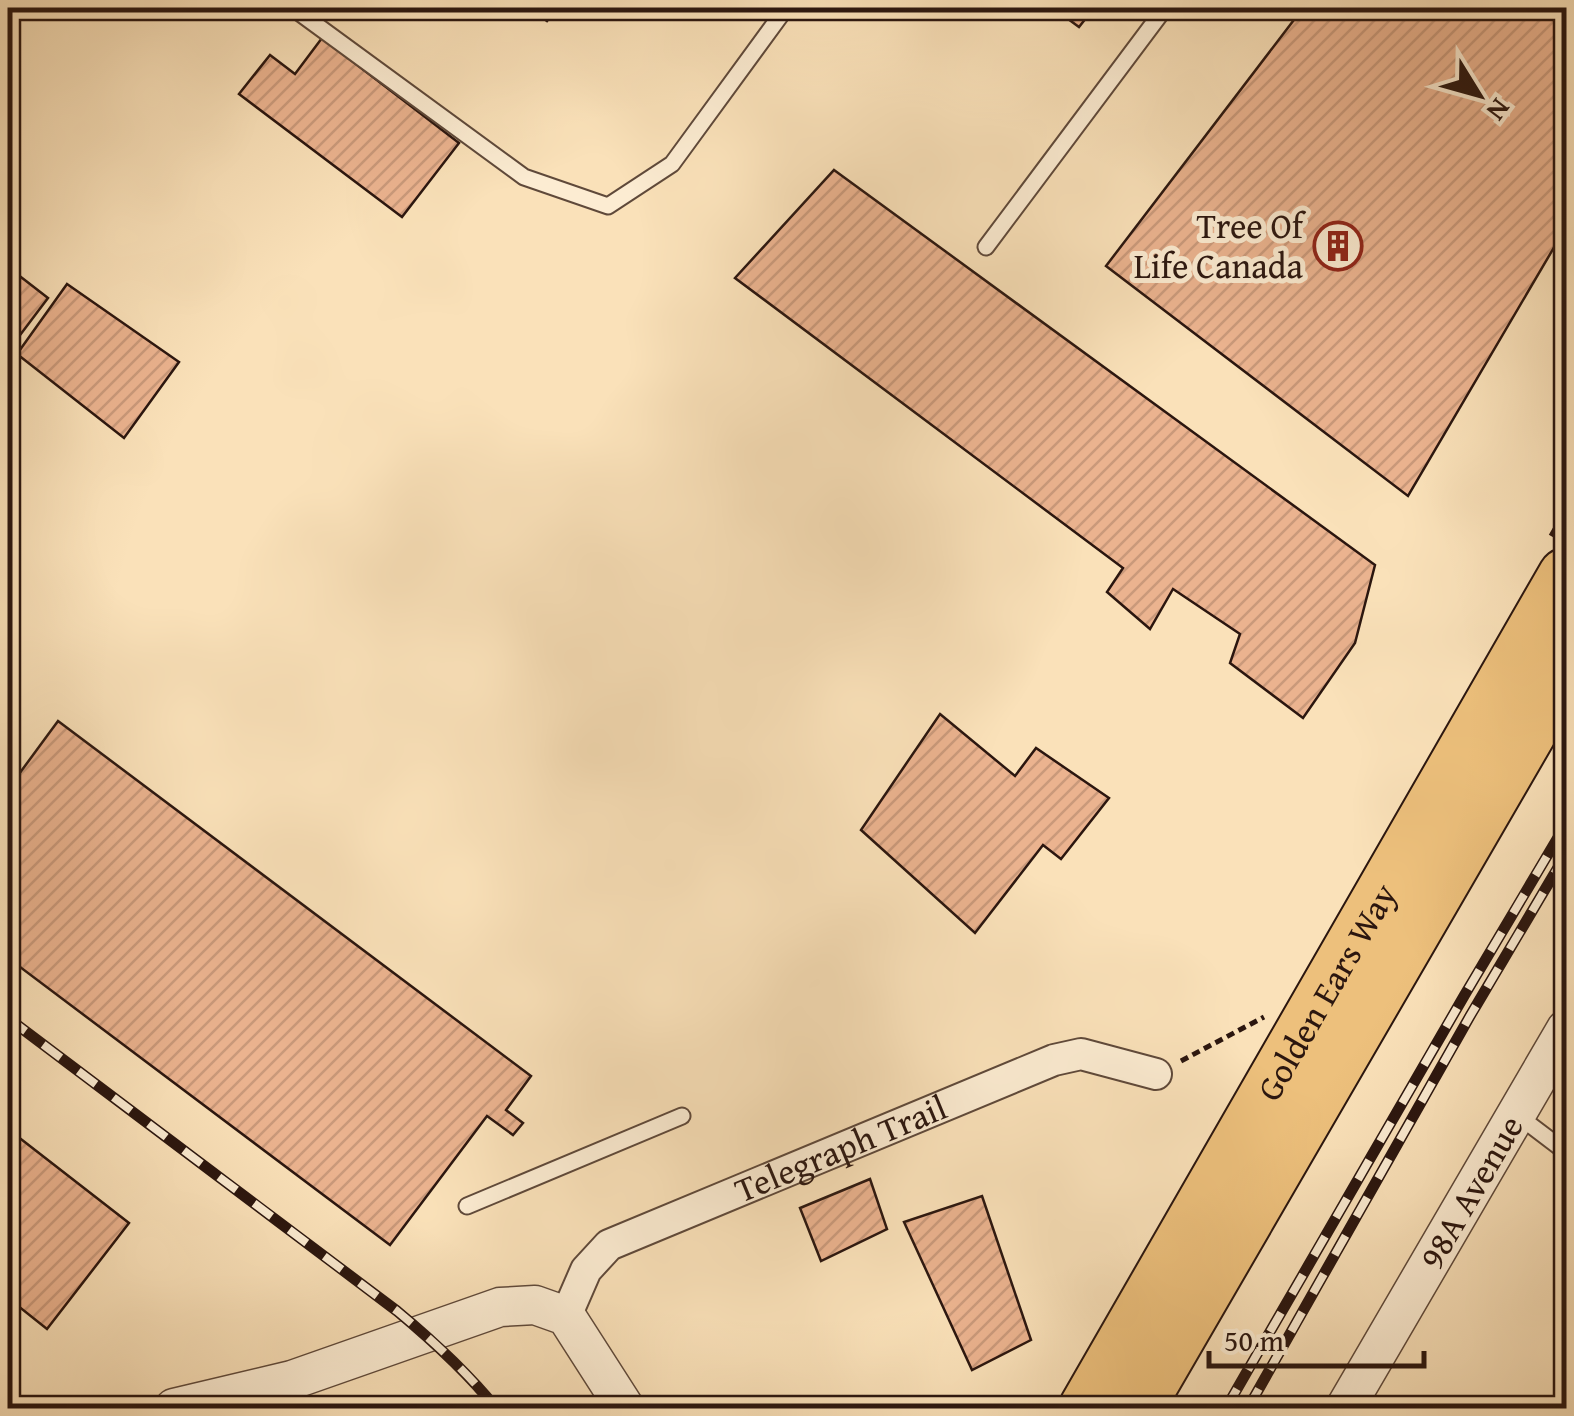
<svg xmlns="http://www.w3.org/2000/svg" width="1574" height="1416" font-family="'Gentium Book Plus',serif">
	<defs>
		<pattern id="building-hatch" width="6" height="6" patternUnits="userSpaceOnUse" patternTransform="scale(2.5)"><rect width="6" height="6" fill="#ebb38f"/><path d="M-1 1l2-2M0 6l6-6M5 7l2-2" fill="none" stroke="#ca997a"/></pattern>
	</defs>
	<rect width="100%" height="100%" fill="#fae1b9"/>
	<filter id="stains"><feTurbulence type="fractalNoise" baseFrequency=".002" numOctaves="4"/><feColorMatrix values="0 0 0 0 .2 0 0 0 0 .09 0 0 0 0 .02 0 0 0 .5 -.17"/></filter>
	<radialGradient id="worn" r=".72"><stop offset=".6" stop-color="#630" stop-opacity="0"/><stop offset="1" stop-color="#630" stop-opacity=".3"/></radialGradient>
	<!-- building -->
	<g fill="url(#building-hatch)" stroke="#2b160f" stroke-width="2.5">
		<path d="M529 8H558L547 21Z"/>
		<path d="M1053 8H1094L1079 27Z"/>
		<path d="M1303 8H1566V227L1408 496 1106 266Z"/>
		<path d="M322 38 459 143 402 217 239 94 270 55 295 74Z"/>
		<path d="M834 170 1375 565 1355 643 1303 718 1230 663 1240 634 1173 589 1150 629 1107 592 1123 568 735 278Z"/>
		<path d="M8 267 48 298 8 351Z"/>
		<path d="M67 284 179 362 124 438 17 354Z"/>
		<path d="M940 714 1015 776 1036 748 1109 798 1061 859 1043 845 975 933 861 830Z"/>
		<path d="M58 721 531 1076 506 1110 523 1123 513 1135 487 1116 390 1245 8 958V789Z"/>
		<path d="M8 1129 129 1223 47 1329 8 1298Z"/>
		<path d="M870 1179 887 1229 821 1261 800 1208Z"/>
		<path d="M982 1196 1031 1340 972 1370 904 1222Z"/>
	</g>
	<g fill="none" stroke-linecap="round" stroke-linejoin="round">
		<!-- service casing -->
		<g stroke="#5f493a" stroke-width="19">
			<g id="service">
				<path d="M293 8 524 177 608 206 672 164 786 8"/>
				<path d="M986 247 1165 8"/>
				<path d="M1516 1114 1566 1152"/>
				<path d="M467 1206 682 1116"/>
			</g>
		</g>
		<!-- minor casing -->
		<g stroke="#5f493a" stroke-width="34">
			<g id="minor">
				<path id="s1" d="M566 1316 586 1270 609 1245 1054 1060 1081 1054 1156 1074"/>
			</g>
		</g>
		<!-- tertiary casing -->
		<g stroke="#5f493a" stroke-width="41">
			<g id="tertiary">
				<path d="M174 1408 292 1380 500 1307 535 1305 566 1316 625 1408"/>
				<path id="s2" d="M1345 1408 1566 1029"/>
			</g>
		</g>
		<!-- motorway casing -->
		<g stroke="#2b160f" stroke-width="59">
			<g id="motorway">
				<path id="s3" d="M1087 1408 1566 576"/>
				<path d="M1136 1408 1566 667"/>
			</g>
		</g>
		<!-- path -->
		<g stroke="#2b160f" stroke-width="5" stroke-dasharray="8 5" stroke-linecap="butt">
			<path d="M1551 536 1566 510"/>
			<path d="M1181 1061 1264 1017"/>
		</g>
		<!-- service -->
		<use href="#service" stroke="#fcecd2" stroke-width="15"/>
		<!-- minor -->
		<use href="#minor" stroke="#fcecd2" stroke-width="30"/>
		<!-- tertiary -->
		<use href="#tertiary" stroke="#fcecd2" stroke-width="38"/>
		<!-- motorway -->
		<use href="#motorway" stroke="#edc07c" stroke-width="55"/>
		<!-- rail casing -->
		<g stroke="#2b160f" stroke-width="11">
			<g id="rail">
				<path d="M8 1018 397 1311C433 1341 467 1372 496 1408"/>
				<path d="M1226 1408 1464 996 1566 824"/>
				<path d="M1248 1408 1470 1016 1566 854"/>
			</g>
		</g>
		<!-- rail -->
		<use href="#rail" stroke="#fcecd2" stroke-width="8" stroke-dasharray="22" stroke-linecap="butt"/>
	</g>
	<!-- icons -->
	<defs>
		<g id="building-ring" transform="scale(2.5)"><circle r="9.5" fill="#fcecd2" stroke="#8f2418" stroke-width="1.5"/><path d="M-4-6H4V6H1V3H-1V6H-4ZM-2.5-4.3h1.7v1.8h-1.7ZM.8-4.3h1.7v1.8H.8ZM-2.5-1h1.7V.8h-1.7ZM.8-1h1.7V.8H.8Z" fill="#8f2418"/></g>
	</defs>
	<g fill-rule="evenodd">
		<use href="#building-ring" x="1338" y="246"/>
	</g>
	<g text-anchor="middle" stroke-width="10" stroke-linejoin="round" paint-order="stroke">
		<!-- poi labels -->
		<g font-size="35" fill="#2b160f" stroke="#fcecd2" text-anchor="end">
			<text x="1303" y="238">Tree Of<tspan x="1303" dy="40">Life Canada</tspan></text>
		</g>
		<!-- street labels -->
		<g font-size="35" fill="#2b160f" stroke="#fcecd2">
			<text dy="12" stroke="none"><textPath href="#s3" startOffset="480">Golden Ears Way</textPath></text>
			<text dy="12" stroke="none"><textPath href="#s1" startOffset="335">Telegraph Trail</textPath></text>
			<text dy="12" stroke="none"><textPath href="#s2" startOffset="250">98A Avenue</textPath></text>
		</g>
	</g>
	<!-- margin -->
	<rect width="1574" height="1416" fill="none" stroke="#fae1b9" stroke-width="40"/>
	<rect x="10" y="10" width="1554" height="1396" fill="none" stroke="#2b160f" stroke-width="5"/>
	<rect x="20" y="20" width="1534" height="1376" fill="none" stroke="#2b160f" stroke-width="2.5"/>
	<!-- north arrow -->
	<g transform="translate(1479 95) rotate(127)" stroke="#fcecd2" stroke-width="8" paint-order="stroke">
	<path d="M0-8L18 38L0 25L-18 38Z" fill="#2b160f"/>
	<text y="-15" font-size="28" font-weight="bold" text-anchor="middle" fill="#2b160f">N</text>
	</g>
	<!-- scale -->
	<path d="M1209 1351v15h215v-15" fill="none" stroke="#2b160f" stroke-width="5"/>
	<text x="1224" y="1351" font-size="30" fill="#2b160f" stroke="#fcecd2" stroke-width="8" paint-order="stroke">50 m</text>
	<rect width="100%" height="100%" filter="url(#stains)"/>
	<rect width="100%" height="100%" fill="url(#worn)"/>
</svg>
